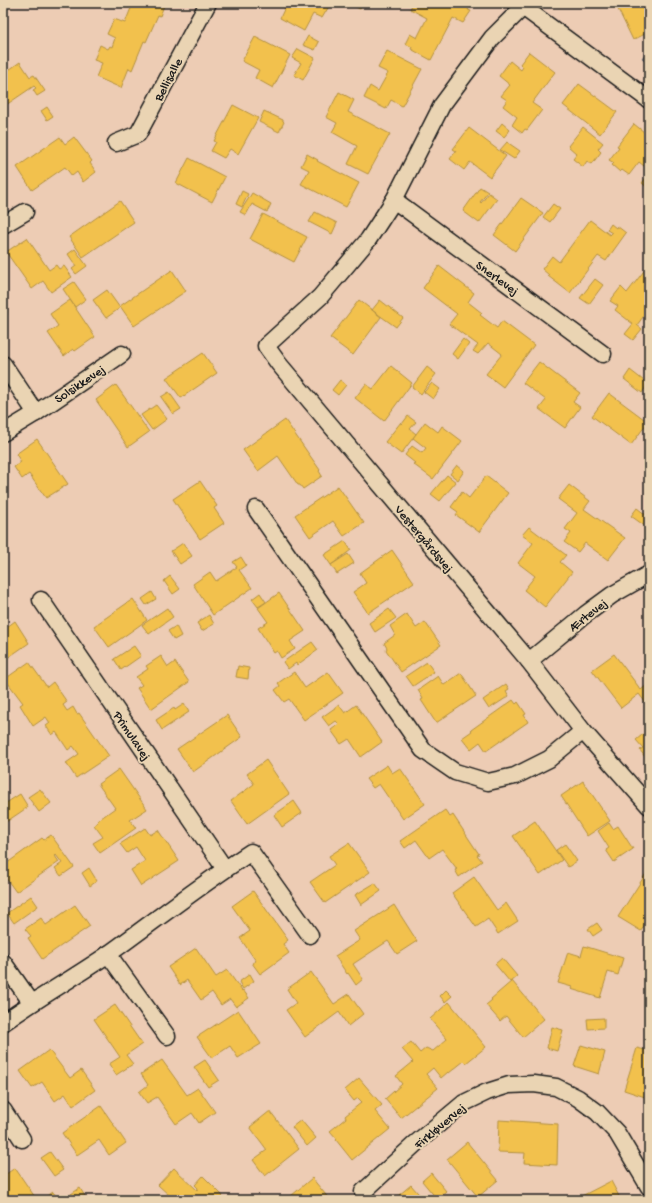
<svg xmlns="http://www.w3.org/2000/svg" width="652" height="1203" font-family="'Gochi Hand',sans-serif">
	<rect width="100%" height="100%" fill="#edccb4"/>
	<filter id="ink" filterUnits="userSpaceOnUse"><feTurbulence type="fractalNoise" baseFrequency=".025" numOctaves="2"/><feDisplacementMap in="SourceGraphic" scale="8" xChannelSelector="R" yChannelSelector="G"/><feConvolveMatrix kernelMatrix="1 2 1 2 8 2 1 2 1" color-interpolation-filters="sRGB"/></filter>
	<g filter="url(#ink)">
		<!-- homes -->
		<g fill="#f2c14e" stroke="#b2903f">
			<path d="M133 3H165L160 16 158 15 146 42 144 41 132 70 129 68 121 88 96 77 102 63 94 60 100 45 108 49 110 46 112 47 115 38 107 34 114 19 125 23Z"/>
			<path d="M287 3H331L322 18 313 14 304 31 280 18Z"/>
			<path d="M353 3H363L360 9 352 5Z"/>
			<path d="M413 3H443L448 5V4L447 3 458 4 459 3H472L468 10 471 11 463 23 453 18 431 60 411 49 412 47 405 44 410 34 417 38 427 18 410 9Z"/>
			<path d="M615 3H647L649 8V32L633 40Z"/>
			<path d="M308 36 319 42 315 50 303 45Z"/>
			<path d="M255 37 290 55 273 88 255 78 259 70 242 61Z"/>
			<path d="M298 49 315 58 303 80 294 75 301 63 292 58Z"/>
			<path d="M387 51 422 69 402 106 391 100 386 109 364 98 370 86 378 91 388 73 378 68Z"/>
			<path d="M529 52 555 72 532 103 542 110 527 130 525 129 522 133 512 125 517 117 503 106 507 100 501 96 510 85 499 76 510 61 521 70 523 67 520 64Z"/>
			<path d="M20 62 30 77 34 75 45 91 37 96 33 90 36 88 34 86 3 107V74Z"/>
			<path d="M579 84 617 112 600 134 563 105Z"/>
			<path d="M339 92 354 100 348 112 390 134 368 174 348 164 357 146 332 132 337 123 326 117Z"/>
			<path d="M233 105 258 118 238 154 230 149 224 158 211 151 216 142 214 141Z"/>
			<path d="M47 107 53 116 47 120 41 111Z"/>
			<path d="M264 111 283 120V121L284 122 279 132 259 122Z"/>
			<path d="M502 123 510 130 504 137 496 131Z"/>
			<path d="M634 124 649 136V170L639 162 629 175 622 170 620 172 612 165 614 163 609 160 619 147 617 146Z"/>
			<path d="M583 127 603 143 598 149 601 152 592 164 587 161 583 167 573 159 577 154 568 146Z"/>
			<path d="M469 128 506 156 490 177 470 162 464 170 450 159 456 151 453 149Z"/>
			<path d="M60 137 65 144 74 137 92 161 90 163 96 172 83 182 77 172 72 176 65 167 32 190 17 167Z"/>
			<path d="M507 142 520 151 514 159 500 150Z"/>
			<path d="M307 154 318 160 317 161 359 183 346 207 301 184 309 170 301 166Z"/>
			<path d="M189 158 225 177 212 202 176 183Z"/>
			<path d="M649 174V189L642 183Z"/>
			<path d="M480 187 488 192 480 202 481 203 489 193 497 199 479 223 463 211Z"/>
			<path d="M242 191 248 194 242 207 236 204Z"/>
			<path d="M252 193 271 204 267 212 252 204 246 215 240 212Z"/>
			<path d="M521 198 543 213 515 251 494 235Z"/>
			<path d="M120 201 134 222 83 257 69 237Z"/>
			<path d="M553 204 560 209 550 222 543 217Z"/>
			<path d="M315 212 337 223 332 234 309 222Z"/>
			<path d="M263 214 307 237 294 262 250 239Z"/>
			<path d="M590 220 610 235 612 233 607 230 611 224 616 228 617 226 626 233 606 261 598 256 570 293 548 276 549 275 542 269 552 256 559 262Z"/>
			<path d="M27 238 49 270 56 265 59 269 64 266 72 277 51 292 43 281 32 289 6 252Z"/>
			<path d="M75 249 87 266 76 274 72 269 76 266 68 254Z"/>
			<path d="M439 266 474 293 468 302 482 313 480 315 497 328 502 321 534 345 503 387 486 374 502 354 488 343 478 354 473 351 478 345 449 324 457 314 423 288Z"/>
			<path d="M647 267 649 268V309L637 325 642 329 633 340 625 334 633 324 615 310 618 306 610 301 621 287 627 293Z"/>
			<path d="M172 270 186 291 134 326 120 306Z"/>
			<path d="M595 279 603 285 589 304 580 298Z"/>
			<path d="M74 282 86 299 75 307 63 289Z"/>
			<path d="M107 290 120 308 106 318 93 300Z"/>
			<path d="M70 300 95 337 75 351 73 349 64 356 48 333 58 326 50 314Z"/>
			<path d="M359 300 381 317 353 355 330 338Z"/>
			<path d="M380 300 403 318 396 327 372 310Z"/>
			<rect x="3" y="301" width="4" height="13"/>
			<path d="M463 339 469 344 458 359 452 354Z"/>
			<path d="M203 353 217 373 181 398 166 378Z"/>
			<path d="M539 362 580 393 573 402 580 407 565 428 539 409 546 400 523 383Z"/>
			<path d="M391 366 412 383 384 421 355 398 366 384 373 389Z"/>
			<path d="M427 367 436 374 421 394 412 387Z"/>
			<path d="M630 370 648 384 642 393 624 379Z"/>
			<path d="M340 380 346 385 338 395 332 390Z"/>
			<path d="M432 383 440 389 433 399 424 392Z"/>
			<path d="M116 385 149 432 128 447 96 400Z"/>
			<path d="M169 392 181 409 173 414 161 397Z"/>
			<path d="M609 393 648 422 631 445 592 416Z"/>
			<path d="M156 405 167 419 152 430 141 415Z"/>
			<path d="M408 416 416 422 410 429 416 434 401 454 385 442 401 422 402 424Z"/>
			<path d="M285 420 320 470 319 471 322 476 303 489 300 485H298L278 456 258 471 243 450Z"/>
			<path d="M425 422 438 432 442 426 462 441 433 479 413 464 415 463 405 455 412 446 422 453 426 448 413 438Z"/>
			<path d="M37 439 68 484 46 498 29 474 22 479 14 467 21 462 16 454Z"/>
			<path d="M457 465 464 471 458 480 450 474Z"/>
			<path d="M447 475 456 482 440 501 431 494Z"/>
			<path d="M486 476 508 493 479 532 456 515 458 512 451 507 462 492 469 498Z"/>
			<path d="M200 481 217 506 214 508 224 523 200 539 173 499Z"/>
			<path d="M569 485 590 501 584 509 625 538 608 560 585 543 578 552 564 542 571 533 565 529 577 513 558 499Z"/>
			<path d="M338 486 364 523 344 536 333 521 310 537 295 515Z"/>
			<path d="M637 508 646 515 649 511V529L631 516Z"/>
			<path d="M529 527 566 555 560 562 572 572 545 607 524 590 535 576 518 563 533 543 522 535Z"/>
			<path d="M345 541 351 550 331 565 324 555Z"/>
			<path d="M183 543 192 556 180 564 171 551Z"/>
			<path d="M392 550 414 582 368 613 353 592 366 583 360 573Z"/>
			<path d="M348 554 354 563 337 574 331 565Z"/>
			<path d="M241 557 246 565 239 570 252 588 213 615 193 584 210 572 216 581 237 567 233 562Z"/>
			<path d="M170 576 180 589 173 594 164 581Z"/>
			<path d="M152 592 156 599 146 605 142 599Z"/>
			<path d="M260 593 266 602 258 607 252 599Z"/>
			<path d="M279 593 305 631 290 641 295 649 281 658 277 651 274 653 258 628 268 622 258 608Z"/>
			<path d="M133 599 147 620 109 647 94 626Z"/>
			<path d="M167 608 173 617 149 634 142 625Z"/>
			<path d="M389 609 396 618 375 632 369 623Z"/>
			<path d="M407 614 416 628 425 622 441 645 401 672 386 650 387 648 384 643 395 635 390 626Z"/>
			<path d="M209 615 214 624 202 631 197 623Z"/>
			<path d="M15 621 29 643 3 661V630Z"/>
			<path d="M176 626 181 636 174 640 168 631Z"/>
			<path d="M312 642 318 650 297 665 296 663 288 669 283 662Z"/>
			<path d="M134 646 141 656 121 670 114 659Z"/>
			<path d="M614 654 641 690 648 684 649 685V707L639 694 621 708 592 670Z"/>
			<path d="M161 656 168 667 175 662 189 682 151 709 137 688 142 685 136 677 148 669 146 666Z"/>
			<path d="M29 662 47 687 53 682 67 702 63 705 67 711 73 707 77 714 79 713 109 756 76 778 66 763 79 754 73 746 68 750 56 732 52 735 46 726 50 723 46 717 33 726 20 705 23 703 5 679Z"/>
			<path d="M427 662 434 672 413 686 406 676Z"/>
			<path d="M238 666 249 668 248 679 236 677Z"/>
			<path d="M294 672 305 688 328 672 343 693 304 720 289 699 284 702 275 690 280 686 278 683Z"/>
			<path d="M461 673 476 696 436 723 421 700 423 699 418 690 438 676 444 685Z"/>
			<path d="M506 684 509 689 506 691 509 696 489 709 483 700Z"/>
			<path d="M513 700 516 704 518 702 526 714 524 715 528 722 486 751 480 742 471 749 462 738 472 731 471 730Z"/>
			<path d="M184 704 189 712 162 730 156 720 174 708 175 710Z"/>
			<path d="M339 705 345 713 356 705 382 742 361 757 349 739 341 744 331 730 339 724 336 721 329 726 322 717Z"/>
			<path d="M227 715 242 737 193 772 177 749Z"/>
			<path d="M649 729V758L647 760 640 750 643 748 636 740Z"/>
			<path d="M266 760 289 794 247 824 231 801 254 784 247 774Z"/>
			<path d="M387 765 392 773 400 768 425 804 403 819 379 784 373 788 366 779Z"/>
			<path d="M119 769 147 809 130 820 136 828 100 853 93 843 103 837 94 825 98 822 97 821 115 808 98 784Z"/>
			<path d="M583 781 610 821 587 836 561 796Z"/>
			<path d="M40 789 51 803 39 812 28 797Z"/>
			<path d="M20 794 28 807 3 824V805Z"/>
			<path d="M294 801 302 813 282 827 274 815Z"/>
			<path d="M445 810 450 817 453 815 479 854 477 855 482 861 459 877 455 870 457 869 442 849 429 858 416 840 405 848 400 841Z"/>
			<path d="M535 821 562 860 540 875 513 836Z"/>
			<path d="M609 823 613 829 618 826 633 849 614 862 606 850 609 848 598 831Z"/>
			<path d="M145 828 150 835 158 830 179 861 141 886 131 870 145 861 136 847 127 853 120 844Z"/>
			<path d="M51 835 74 867 61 876 55 868 62 863 56 855 55 856 59 862 16 892 3 874V866L42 838 44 840Z"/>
			<path d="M349 843 370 872 325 903 310 882 335 865 329 856Z"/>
			<path d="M565 844 577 861 568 867 556 850Z"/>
			<path d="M89 868 97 881 90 886 82 873Z"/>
			<path d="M647 872 649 873V917L641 931 618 917Z"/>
			<path d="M474 877 497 910 506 903 518 921 498 934 488 919 476 927 452 893Z"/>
			<path d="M375 883 381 891 361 905 355 895Z"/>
			<path d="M253 891 288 940 283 944 289 953 260 974 252 963 256 961 240 938 250 931 232 906Z"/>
			<path d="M31 896 38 906 14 923 7 913Z"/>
			<path d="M75 905 90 926 42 959 28 938 31 936 25 929 41 918 46 925Z"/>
			<path d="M394 905 417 941 397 954 388 941 353 964 363 979 356 985 348 973 347 974 335 956 360 940 354 931Z"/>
			<path d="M597 923 602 930 593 936 588 929Z"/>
			<path d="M584 946 623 958 618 975 608 972 600 998 571 989 572 987 558 983 568 952 581 956Z"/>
			<path d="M196 948 216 977 227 970 242 991 243 990 249 998 236 1007 230 999 221 1005 212 992 201 1000 187 980 180 985 168 967Z"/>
			<path d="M502 958 517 976 510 982 495 964Z"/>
			<path d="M311 972 334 1004 349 994 363 1014 348 1026 339 1012 305 1037 286 1010 296 1003 287 989Z"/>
			<path d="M250 974 254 981 243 989 239 982Z"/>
			<path d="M512 981 544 1019 523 1037 506 1016 500 1021 486 1005 492 1000 491 999Z"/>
			<path d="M446 990 452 996 445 1002 440 996Z"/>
			<path d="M449 1002 486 1047 466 1063 464 1061 449 1073 448 1072 441 1078 433 1068 426 1074 438 1088 401 1118 385 1099 402 1084 396 1076 413 1062 402 1049 411 1042 420 1053 426 1048 433 1051 447 1039 430 1019Z"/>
			<path d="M115 1005 142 1044 126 1055 133 1064 116 1075 109 1064 120 1057 94 1019Z"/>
			<path d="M238 1010 261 1044 238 1058 230 1046 212 1058 197 1037Z"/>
			<path d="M604 1018V1028L588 1029 587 1019Z"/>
			<path d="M552 1027 563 1030 557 1051 547 1048Z"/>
			<path d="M581 1045 605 1052 599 1074 574 1066Z"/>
			<path d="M637 1048 649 1051 648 1098 624 1090Z"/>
			<path d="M49 1050 70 1078 81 1070 95 1090 73 1106 65 1094 55 1101 42 1082 32 1088 20 1071Z"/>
			<path d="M162 1060 187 1095 198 1088 215 1112 199 1123 192 1113 176 1124 157 1097 147 1103 139 1092 148 1085 141 1074Z"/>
			<path d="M205 1060 219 1080 208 1087 194 1067Z"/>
			<path d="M359 1078 382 1105 375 1111 390 1129 352 1160 336 1140 337 1139 330 1131 346 1118 345 1116 362 1102 358 1098 354 1101 345 1090Z"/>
			<path d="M101 1106 126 1143 109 1155 99 1140 77 1155 62 1133Z"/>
			<path d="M270 1111 299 1149 265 1176 253 1160 267 1150 250 1127Z"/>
			<path d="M301 1120 316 1138 307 1146 292 1127Z"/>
			<path d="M499 1120 558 1124 557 1165 524 1163 525 1153 498 1152Z"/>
			<path d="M467 1142 498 1180 478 1197 447 1159Z"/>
			<path d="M50 1152 63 1170 54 1176 41 1158Z"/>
			<path d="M15 1168 37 1200H3V1176Z"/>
			<path d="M174 1168 197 1190 198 1188 195 1185 203 1176 223 1196 219 1200H167L170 1196 158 1185Z"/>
			<path d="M431 1173 446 1191 437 1199 422 1181Z"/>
			<path d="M312 1178 330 1200H295L291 1196Z"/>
			<path d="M611 1181 621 1200H574Z"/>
			<path d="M411 1185 424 1200H393Z"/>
			<path d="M80 1188 86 1198 82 1200H75L71 1194Z"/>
			<path d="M53 1192 59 1200H44L43 1199Z"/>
		</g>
		<!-- industry -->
		<path fill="#8d8d92" stroke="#6b6b6f" d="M649 49V63L642 58Z"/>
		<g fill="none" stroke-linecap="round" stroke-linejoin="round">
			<!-- minor casing -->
			<g stroke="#1c1c1c" stroke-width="19">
				<g id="minor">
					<path d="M530 3 523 7 492 38 442 105 394 200 368 240 320 297 266 346 279 364 529 661 583 731 649 806"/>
					<path d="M523 7 649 100"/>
					<path d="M116 143 138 134 208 3"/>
					<path d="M394 200 603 354"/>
					<path d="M3 225 25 212"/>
					<path d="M3 364 36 413"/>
					<path d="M3 433 36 413 122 354"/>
					<path d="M256 509 423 750 455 772 488 782 515 776 549 759 583 731"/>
					<path d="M41 600 225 869"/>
					<path d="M529 661 586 614 612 595 649 574"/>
					<path d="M108 954 167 1036"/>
					<path d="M3 962 31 1002"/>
					<path d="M3 1023C38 998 75 977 110 953 157 919 202 884 251 852L310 935"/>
					<path d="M3 1110 22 1139"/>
					<path d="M363 1192 415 1144 464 1103 487 1092 509 1085 534 1084 556 1087 578 1098 597 1112 617 1133 649 1187"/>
				</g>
			</g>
			<!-- minor -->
			<use href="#minor" stroke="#ead4b3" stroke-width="16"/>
		</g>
	</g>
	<g text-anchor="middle" stroke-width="4" stroke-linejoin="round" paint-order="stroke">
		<!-- street labels -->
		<g font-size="13" fill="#1c1c1c" stroke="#ead4b3">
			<text transform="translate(167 79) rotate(-62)" y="5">Bellisalle</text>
			<text transform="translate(498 277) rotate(36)" y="5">Snerlevej</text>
			<text transform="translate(79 383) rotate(-34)" y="5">Solsikkevej</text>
			<text transform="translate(425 538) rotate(50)" y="5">Vestergårdsvej</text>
			<text transform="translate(587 614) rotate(-38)" y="5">Ærtevej</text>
			<text transform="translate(133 735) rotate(56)" y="5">Primulavej</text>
			<text transform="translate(439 1125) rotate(-40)" y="5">Firkløvervej</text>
		</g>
	</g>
	<!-- margin -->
	<rect width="652" height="1203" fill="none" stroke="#ead4b3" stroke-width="16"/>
	<rect x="8" y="8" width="636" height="1187" fill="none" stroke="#1c1c1c" stroke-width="1.5" filter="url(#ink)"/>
</svg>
